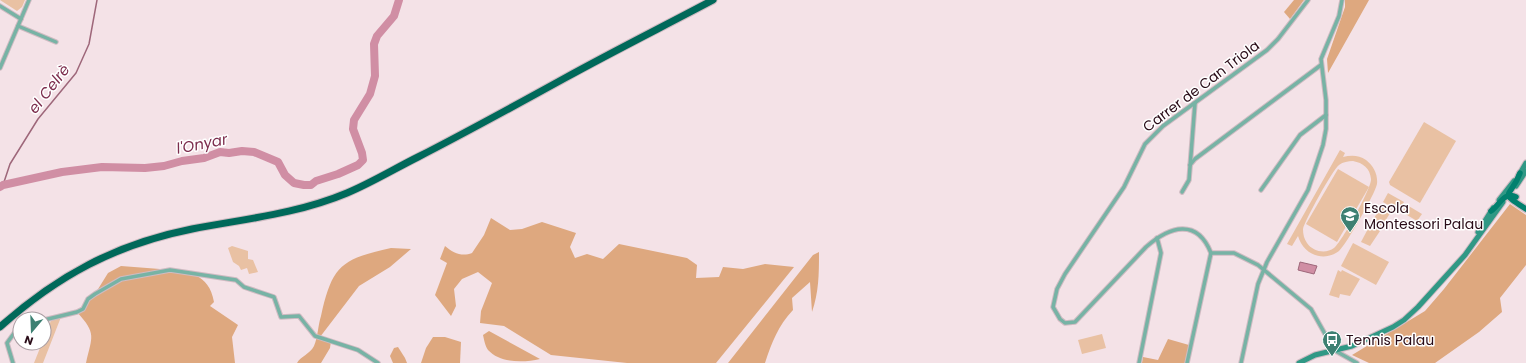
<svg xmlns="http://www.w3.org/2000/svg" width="1526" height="363" font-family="Poppins,sans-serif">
	<rect width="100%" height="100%" fill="#f4e2e7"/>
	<!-- green -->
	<g fill="#e9c1a3" fill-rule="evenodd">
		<path d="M0 0H25L22 7 17 11Z"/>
		<path d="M1424 122 1456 141 1420 203 1390 185 1389 182Z"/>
		<path d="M1340 150 1345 153 1343 157C1351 155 1359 155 1366 160 1374 166 1378 175 1377 184 1375 194 1346 245 1339 251 1323 263 1303 254 1298 236L1292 246 1287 244ZM1353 161C1363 163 1370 168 1371 179 1372 187 1342 242 1334 248 1326 254 1313 252 1307 243 1304 239 1303 234 1303 229 1305 220 1332 171 1339 165 1343 162 1348 161 1353 161Z"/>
		<path d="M1338 169 1369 187 1337 242 1306 224Z"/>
		<path d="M1388 193 1404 202 1399 211 1383 202Z"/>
		<path d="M1382 205 1392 210 1382 226 1373 220Z"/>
		<path d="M1407 205 1422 214 1417 221 1402 212Z"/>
		<path d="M1370 225 1380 231 1370 246 1361 242Z"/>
		<path d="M1353 243 1389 262 1376 285 1341 266Z"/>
		<path d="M232 246 248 251V259L253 260 258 272 249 274 247 268 241 270 239 266 233 262 228 248Z"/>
		<path d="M1338 270 1341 272 1342 270 1360 279 1350 296 1340 294 1339 298 1329 295Z"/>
		<path d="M61 317 43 363H34L42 343H44V338L52 318Z"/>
		<path d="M1102 334 1106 348 1082 354 1078 340Z"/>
	</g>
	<!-- forest -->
	<g fill="#dea87f">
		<path d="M1294 0H1304L1290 19 1284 12Z"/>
		<path d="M1345 0H1369L1328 73 1327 59 1345 7Z"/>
		<path d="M1510 204 1526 215V265L1500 298 1502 312 1479 332 1435 363H1369L1352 355 1425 311 1444 289Z"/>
		<path d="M491 218 510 230 522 229 542 222 576 233 570 247 575 258 587 254 603 259 619 244 687 258 697 265 696 278 719 277 723 267 743 269 765 264 794 267 716 363H627L551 355 504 326 480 323 481 311 492 283 478 272 462 279 454 289 456 306 451 316 435 295 447 263 440 259 445 246C453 253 462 257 472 253L484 235Z"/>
		<path d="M391 248 411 249 390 267 359 286 320 337 331 341 330 348 321 363H297C301 356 310 354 314 346 318 337 318 325 321 316 332 266 341 259 391 248Z"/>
		<path d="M819 252C819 273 819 292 812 312L810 282 792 298 793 310C778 326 772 342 765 363H728L813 255Z"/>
		<path d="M121 266 160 269 162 271C188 271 209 273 214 302L210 306 238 325 232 337 235 363H86C92 336 97 334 77 312L83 309 88 299 95 294 108 273Z"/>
		<path d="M489 331 540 359C523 363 500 363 488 350 485 346 484 339 483 335Z"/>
		<path d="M433 337H445L461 342 460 363H421L426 348Z"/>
		<path d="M1168 339 1189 345 1185 363H1142L1143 357 1158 360Z"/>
		<path d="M398 347 405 358 407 363H393L390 356 394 348Z"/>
	</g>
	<!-- water -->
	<path fill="#d08ea4" stroke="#9e677a" d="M1300 262 1317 266 1314 274 1298 270Z"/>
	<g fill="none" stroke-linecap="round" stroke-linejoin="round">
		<!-- stream -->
		<path stroke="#9e677a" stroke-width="1.5" d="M3 185 10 164 38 119 76 73 89 44 97 0"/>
		<!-- river -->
		<path stroke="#d08ea4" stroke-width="8" d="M0 187 3 185 62 172 102 167 145 168 164 166 182 161 204 158 220 152 229 153 242 151 254 152 278 162 285 175 294 183 304 185H311L316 181 338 174 358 165 363 160 362 153 353 129 354 120 370 94 375 76 374 44 377 36 394 16 399 0"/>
		<!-- street casing -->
		<g stroke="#cfbbc2" stroke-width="5.5">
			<g id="street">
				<path d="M1308 0 1278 39 1267 50 1163 126 1145 144 1124 187 1065 274 1057 289 1053 307 1060 319 1065 323 1075 322 1146 247C1170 226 1197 218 1211 253H1234L1258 265 1311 309 1334 350 1357 363"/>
				<path d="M0 6 21 19"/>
				<path d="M18 26 56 42"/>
				<path d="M0 68 29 0"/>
				<path d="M1190 165 1195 159 1321 65"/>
				<path d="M1261 190 1300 135 1326 115"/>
				<path d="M1182 192 1189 180 1195 103"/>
				<path d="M44 320 77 312 83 309 88 299 95 294 121 279 170 270 236 280 244 287 274 297 281 317 299 316 315 336 358 350 378 363"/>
				<path d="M13 363 7 343 20 325"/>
				<path d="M1139 363 1161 253 1157 238"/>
				<path d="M1187 363 1211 253"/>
				<path d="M1241 363 1258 284 1267 262 1308 190 1323 145 1326 129V100L1321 59 1339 16 1342 0"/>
			</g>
		</g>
		<!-- secondary casing -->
		<g stroke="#cfbbc2" stroke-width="7">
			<g id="secondary">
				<path d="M1519 175 1526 163"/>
				<path d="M1516 186 1526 171"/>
				<path d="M1499 200 1514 181"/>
				<path d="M1478 232 1493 208"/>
				<path d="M1299 363 1315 355 1352 346 1393 327 1404 320 1418 307 1465 255 1503 202"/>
			</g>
		</g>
		<!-- primary casing -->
		<g stroke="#cfbbc2" stroke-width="8">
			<g id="primary">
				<path d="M1520 173C1511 198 1497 191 1526 209"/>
				<path d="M1491 211C1499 206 1504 191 1516 197"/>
			</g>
		</g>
		<!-- highway casing -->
		<g stroke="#cfbbc2" stroke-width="9">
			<path id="highway" d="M0 327C57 276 116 244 192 229 244 219 297 214 347 193 371 183 394 169 418 157 467 132 516 105 565 78 614 51 664 26 713 0"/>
		</g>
		<!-- street -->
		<use href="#street" stroke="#77b3a5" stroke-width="3.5"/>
		<!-- secondary -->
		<use href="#secondary" stroke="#309885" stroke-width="5"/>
		<!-- primary -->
		<use href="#primary" stroke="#02806e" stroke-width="5.5"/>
		<!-- highway -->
		<use href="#highway" stroke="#00695a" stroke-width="7"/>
	</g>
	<!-- icons -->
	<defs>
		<g id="school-pin" transform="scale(1)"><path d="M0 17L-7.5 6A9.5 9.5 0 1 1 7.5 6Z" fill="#3d8072" stroke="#fff"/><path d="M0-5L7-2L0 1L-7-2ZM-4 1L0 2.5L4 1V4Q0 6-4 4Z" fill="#fff"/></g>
		<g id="bus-pin" transform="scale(1)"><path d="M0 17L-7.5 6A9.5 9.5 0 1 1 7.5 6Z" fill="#3d8072" stroke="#fff"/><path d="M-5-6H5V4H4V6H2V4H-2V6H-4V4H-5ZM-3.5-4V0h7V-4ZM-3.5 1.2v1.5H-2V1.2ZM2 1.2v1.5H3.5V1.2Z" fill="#fff"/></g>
	</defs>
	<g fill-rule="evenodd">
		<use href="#school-pin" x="1350" y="216"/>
		<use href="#bus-pin" x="1332" y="340"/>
	</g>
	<g text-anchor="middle" stroke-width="3" stroke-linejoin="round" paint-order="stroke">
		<!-- street labels -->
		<g font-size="14" fill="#290b17" stroke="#fff">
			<text transform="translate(1201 86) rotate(-37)" y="5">Carrer de Can Triola</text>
		</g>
		<!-- poi labels -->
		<g font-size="14" fill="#290b17" stroke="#fff" text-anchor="start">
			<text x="1364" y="213">Escola<tspan x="1364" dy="16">Montessori Palau</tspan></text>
			<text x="1346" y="345">Tennis Palau</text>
		</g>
		<!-- water labels -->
		<g font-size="15" font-style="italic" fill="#7c2d4d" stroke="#fff">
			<text transform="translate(49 89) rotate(-52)" y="5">el Celrè</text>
			<text transform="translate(202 144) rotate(-11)" y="5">l'Onyar</text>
		</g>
	</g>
	<!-- north arrow -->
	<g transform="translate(32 331) rotate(199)"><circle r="19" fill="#ffffff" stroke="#a99da2"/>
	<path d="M0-3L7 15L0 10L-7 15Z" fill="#3d8072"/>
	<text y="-6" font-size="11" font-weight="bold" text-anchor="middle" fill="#290b17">N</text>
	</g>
</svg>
